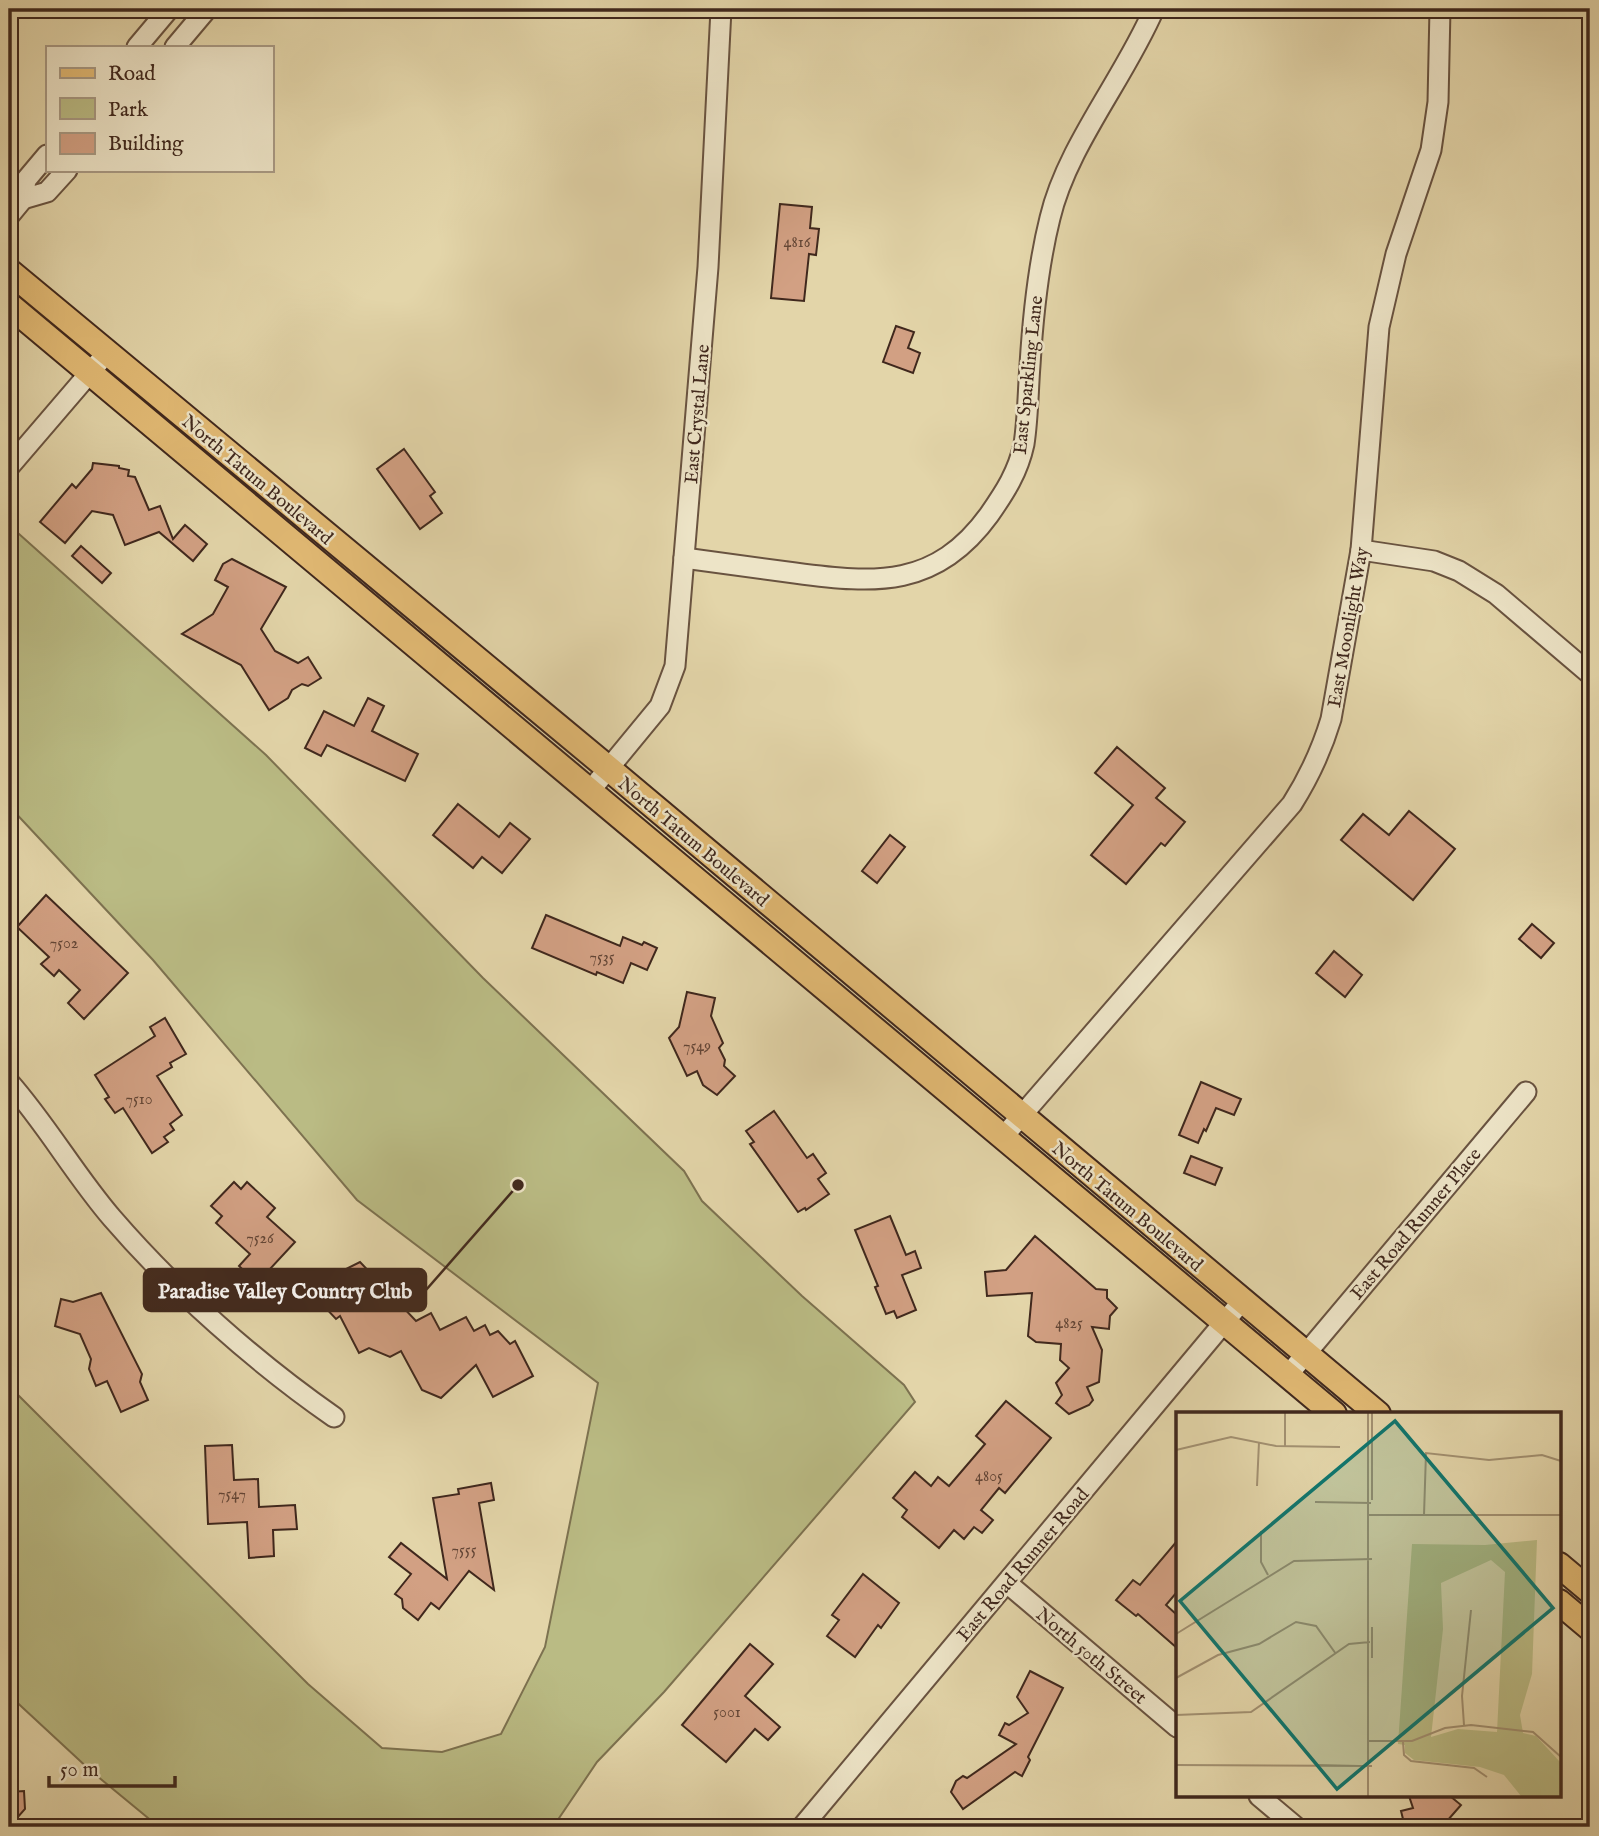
<svg xmlns="http://www.w3.org/2000/svg" width="1599" height="1836" font-family="'IM FELL English',serif">
	<rect width="100%" height="100%" fill="#e3d5a9"/>
	<filter id="stains"><feTurbulence type="fractalNoise" baseFrequency=".00286" numOctaves="4"/><feColorMatrix values="0 0 0 0 .2 0 0 0 0 .09 0 0 0 0 .02 0 0 0 .5 -.17"/></filter>
	<radialGradient id="worn" r=".72"><stop offset=".6" stop-color="#630" stop-opacity="0"/><stop offset="1" stop-color="#630" stop-opacity=".3"/></radialGradient>
	<!-- green -->
	<path fill="#babb84" stroke="#7d7250" stroke-width="2" d="M9 525 266 755 483 978 684 1171 702 1201 802 1296 904 1385 915 1402 664 1692 597 1762 553 1827H159L91 1771 9 1695V1386L308 1684 382 1748 442 1752 501 1734 545 1647 598 1383 357 1200 153 960 9 806Z"/>
	<!-- building -->
	<g fill="#d2a083" stroke="#40281d" stroke-width="2">
		<path d="M780 204 812 207 810 228 819 229 816 255 809 254 804 301 771 298Z"/>
		<path d="M896 326 914 332 908 348 920 353 913 373 883 362Z"/>
		<path d="M404 449 435 492 430 496 442 513 420 529 377 469Z"/>
		<path d="M93 463 119 466V468L129 470 128 476 135 477 149 510 160 506 173 539 185 525 207 544 193 561 159 532 125 545 113 515 92 511 65 543 40 522 72 484 76 488 92 469Z"/>
		<path d="M81 546 111 573 102 583 72 556Z"/>
		<path d="M232 559 286 587 261 629 275 651 298 663 308 657 321 678 308 686 302 684 292 690 288 698 269 710 241 665 182 634 213 614 228 587 215 580 223 564Z"/>
		<path d="M368 698 384 706 372 731 418 754 405 781 327 745 321 756 305 748 324 711 354 726Z"/>
		<path d="M1117 747 1165 788 1156 798 1185 822 1165 846 1161 843 1126 884 1091 855 1133 805 1095 773Z"/>
		<path d="M458 804 499 837 510 823 530 839 502 873 482 857 473 868 433 835Z"/>
		<path d="M1409 811 1455 849 1413 900 1341 840 1363 814 1389 835Z"/>
		<path d="M890 835 905 847 877 883 862 871Z"/>
		<path d="M46 895 128 973 84 1019 68 1003 80 990 59 970 54 976 41 964 49 957 17 927Z"/>
		<path d="M546 915 620 946 623 937 642 945 644 942 657 948 647 970 631 963 623 983 597 972 596 975 532 948Z"/>
		<path d="M1532 924 1554 943 1541 958 1519 939Z"/>
		<path d="M1334 951 1362 975 1345 997 1316 973Z"/>
		<path d="M687 992 715 998 711 1016 723 1043 719 1048 725 1060 724 1066 735 1076 717 1095 703 1085 697 1071 687 1076 669 1038 679 1027Z"/>
		<path d="M165 1018 186 1054 170 1063 172 1067 157 1076 182 1115 170 1124 174 1130 164 1137 168 1142 152 1153 123 1108 115 1113 105 1099 109 1097 95 1075 155 1036 150 1027Z"/>
		<path d="M1201 1082 1241 1099 1234 1115 1216 1108 1206 1131 1204 1129 1198 1143 1179 1135Z"/>
		<path d="M774 1111 807 1158 813 1154 826 1173 818 1179 829 1194 806 1210 805 1208 798 1212 750 1144 754 1142 746 1131Z"/>
		<path d="M1191 1156 1222 1168 1215 1185 1184 1173Z"/>
		<path d="M234 1182 241 1189 247 1182 275 1208 267 1217 295 1242 257 1283 239 1266 250 1254 216 1223 222 1216 211 1206Z"/>
		<path d="M890 1216 906 1255 915 1251 921 1268 902 1275 916 1310 897 1318 894 1311 886 1314 875 1287 878 1286 855 1230Z"/>
		<path d="M1035 1236 1096 1289 1107 1290V1298L1117 1308 1110 1316 1109 1329 1092 1327 1102 1350 1099 1382 1087 1387 1093 1400 1089 1405 1069 1414 1056 1403 1062 1395 1056 1383 1069 1368 1060 1360 1061 1344 1036 1342 1028 1336 1032 1293 987 1296 985 1272 1006 1270Z"/>
		<path d="M360 1262 416 1321 431 1313 440 1330 466 1317 474 1331 485 1325 490 1335 498 1331 510 1344 515 1341 533 1376 493 1397 476 1365 441 1398 422 1390 401 1351 390 1357 369 1348 359 1353 340 1316 336 1319 321 1303 328 1286 324 1280Z"/>
		<path d="M101 1293 142 1374 140 1382 148 1400 121 1412 107 1381 96 1386 89 1369 91 1359 80 1334 55 1326 61 1299 73 1302Z"/>
		<path d="M1006 1401 1051 1438 1005 1493 999 1488 981 1510 993 1520 982 1533 974 1527 964 1539 954 1530 939 1548 902 1517 907 1510 893 1498 915 1472 931 1486 938 1477 949 1486 985 1444 976 1436Z"/>
		<path d="M232 1445 234 1480 258 1479 259 1507 295 1505 297 1529 273 1530 274 1556 249 1558 247 1522 208 1524 205 1446Z"/>
		<path d="M491 1483 494 1500 479 1503 494 1590 469 1571 439 1609 431 1603 418 1620 403 1608 402 1599 395 1594 411 1574 389 1557 401 1543 447 1579 433 1498 459 1494 458 1489Z"/>
		<path d="M1177 1541V1592L1166 1605 1177 1615V1648L1138 1614 1136 1616 1116 1600 1133 1580 1140 1585Z"/>
		<path d="M863 1574 899 1603 881 1628 878 1625 855 1657 827 1636 839 1620 832 1615Z"/>
		<path d="M750 1644 773 1664 745 1696 780 1727 768 1740 755 1729 726 1762 682 1725Z"/>
		<path d="M1030 1671 1063 1688 1028 1757 1030 1760 1022 1776 1015 1772 963 1809 951 1792 956 1781 963 1776 967 1778 1016 1744 999 1735 1005 1723 1009 1725 1028 1713 1017 1697Z"/>
		<path d="M24 1791 25 1809 9 1827V1792Z"/>
		<path d="M1409 1796H1450L1461 1805 1447 1821 1449 1827H1405L1401 1811 1413 1808Z"/>
	</g>
	<g fill="none" stroke-linecap="round" stroke-linejoin="round">
		<!-- minor casing -->
		<g stroke="#695340" stroke-width="23">
			<g id="minor">
				<path d="M137 47 169 9"/>
				<path d="M175 47 207 9"/>
				<path d="M23 199 47 192 67 170"/>
				<path d="M9 216 23 199 26 180 47 155"/>
				<path d="M9 467 99 362"/>
				<path d="M1361 550 1434 561 1459 571 1496 594 1590 674"/>
				<path d="M684 558C721 563 758 568 795 573 876 584 936 588 989 515 1005 492 1018 472 1024 444 1028 418 1028 391 1030 365 1033 315 1038 266 1050 218 1067 146 1125 77 1154 9"/>
				<path d="M590 791 660 706 675 666 708 267 721 9"/>
				<path d="M9 1082C47 1125 75 1175 112 1218 175 1291 255 1362 334 1417"/>
				<path d="M1003 1137 1292 804C1309 777 1322 749 1331 719L1361 550 1379 327 1396 254 1431 150 1438 102 1440 9"/>
				<path d="M1288 1375 1526 1092"/>
				<path d="M1007 1583 1177 1727"/>
				<path d="M1259 1796 1296 1827"/>
				<path d="M802 1827 1242 1301"/>
			</g>
		</g>
		<!-- major casing -->
		<g stroke="#40281d" stroke-width="28">
			<g id="major">
				<path d="M9 271 608 768 1378 1414"/>
				<path d="M9 305 1334 1414"/>
				<path d="M1559 1565 1590 1591"/>
				<path d="M1559 1602 1590 1628"/>
			</g>
		</g>
		<!-- minor -->
		<use href="#minor" stroke="#ede4c7" stroke-width="19"/>
		<!-- major -->
		<use href="#major" stroke="#e2ba74" stroke-width="24"/>
	</g>
	<g text-anchor="middle" stroke-width="5" stroke-linejoin="round" paint-order="stroke">
		<!-- number labels -->
		<g font-size="16" fill="#644636">
			<text x="797" y="247">4816</text>
			<text x="64" y="948">7502</text>
			<text x="602" y="962">7535</text>
			<text x="697" y="1051">7549</text>
			<text x="139" y="1104">7510</text>
			<text x="260" y="1243">7526</text>
			<text x="1069" y="1328">4825</text>
			<text x="989" y="1481">4805</text>
			<text x="232" y="1499">7547</text>
			<text x="464" y="1555">7555</text>
			<text x="727" y="1717">5001</text>
		</g>
		<!-- street labels -->
		<g font-size="19" fill="#40281d" stroke="#ede4c7">
			<text transform="translate(1027 375) rotate(-84)" y="7">East Sparkling Lane</text>
			<text transform="translate(696 414) rotate(-85)" y="7">East Crystal Lane</text>
			<text transform="translate(258 479) rotate(40)" y="7">North Tatum Boulevard</text>
			<text transform="translate(1347 627) rotate(-80)" y="7">East Moonlight Way</text>
			<text transform="translate(694 841) rotate(40)" y="7">North Tatum Boulevard</text>
			<text transform="translate(1128 1206) rotate(40)" y="7">North Tatum Boulevard</text>
			<text transform="translate(1415 1223) rotate(-50)" y="7">East Road Runner Place</text>
			<text transform="translate(1022 1564) rotate(-50)" y="7">East Road Runner Road</text>
			<text transform="translate(1092 1655) rotate(40)" y="7">North 50th Street</text>
		</g>
	</g>
	<!-- overview -->
	<g transform="translate(1176 1412)">
		<rect width="385" height="385" fill="#e3d5a9"/>
		<path d="M361 128 356 262 344 303 347 321 360 324 384 350 385 384H345L328 363 304 355 238 348 229 341V333L222 332 236 132 309 133ZM315 148 329 160 321 320 282 317 255 325 267 217 265 171Z" fill="#babb84" fill-rule="evenodd"/>
		<path fill="none" stroke="#a29071" stroke-width="2" d="M109 1V35M192 1V384M196 1V88M0 38 55 25 100 34 164 35M81 74 83 30M139 90 195 91M192 103H385M248 103 250 41 313 48 366 43 385 49M85 119V150L92 163M196 215V246M0 222 118 149 196 147M0 266 42 243 83 232 120 210 140 214 160 242M0 303 75 300 173 232 194 230M288 313 286 284 295 198M192 329H236L269 316 295 313 357 320 385 345M227 330 228 343 235 349 298 356 311 365M0 353 196 354M139 353 183 354"/>
		<path fill="#0f766e" fill-opacity="0.15" stroke="#0f766e" stroke-width="3.5" d="M219 9 377 196 161 377 4 189Z"/>
		<rect width="385" height="385" fill="none" stroke="#40281d" stroke-width="3.5"/>
	</g>
	<!-- callouts -->
	<path fill="none" stroke="#40281d" stroke-width="2.5" d="M518 1185L426 1290"/>
	<circle fill="#40281d" stroke="#ede4c7" stroke-width="2.5" cx="518" cy="1185" r="7"/>
	<rect fill="#40281d" stroke="#40281d" stroke-width="2.5" x="144" y="1269" width="282" height="42" rx="7"/>
	<g font-size="21" text-anchor="middle" font-weight="bold" fill="#fff">
		<text x="285" y="1298">Paradise Valley Country Club</text>
	</g>
	<!-- margin -->
	<rect width="1599" height="1836" fill="none" stroke="#e3d5a9" stroke-width="35"/>
	<rect x="10" y="10" width="1578" height="1815" fill="none" stroke="#40281d" stroke-width="3.5"/>
	<rect x="18" y="18" width="1564" height="1801" fill="none" stroke="#40281d" stroke-width="2"/>
	<!-- legend -->
	<rect x="46" y="46" width="228" height="126" fill="#ede4c7" stroke="#a89983" stroke-width="2"/>
	<rect x="60" y="68" width="35" height="10" fill="#e2ba74" stroke="#a89983" stroke-width="2"/>
	<text x="108" y="80" font-size="21" fill="#40281d">Road</text>
	<rect x="60" y="98" width="35" height="21" fill="#babb84" stroke="#a89983" stroke-width="2"/>
	<text x="108" y="116" font-size="21" fill="#40281d">Park</text>
	<rect x="60" y="133" width="35" height="21" fill="#d2a083" stroke="#a89983" stroke-width="2"/>
	<text x="108" y="150" font-size="21" fill="#40281d">Building</text>
	<!-- scale -->
	<path d="M49 1776v10h126v-10" fill="none" stroke="#40281d" stroke-width="3.5"/>
	<text x="60" y="1776" font-size="21" fill="#40281d" stroke="#ede4c7" stroke-width="5" paint-order="stroke">50 m</text>
	<rect width="100%" height="100%" filter="url(#stains)"/>
	<rect width="100%" height="100%" fill="url(#worn)"/>
</svg>
